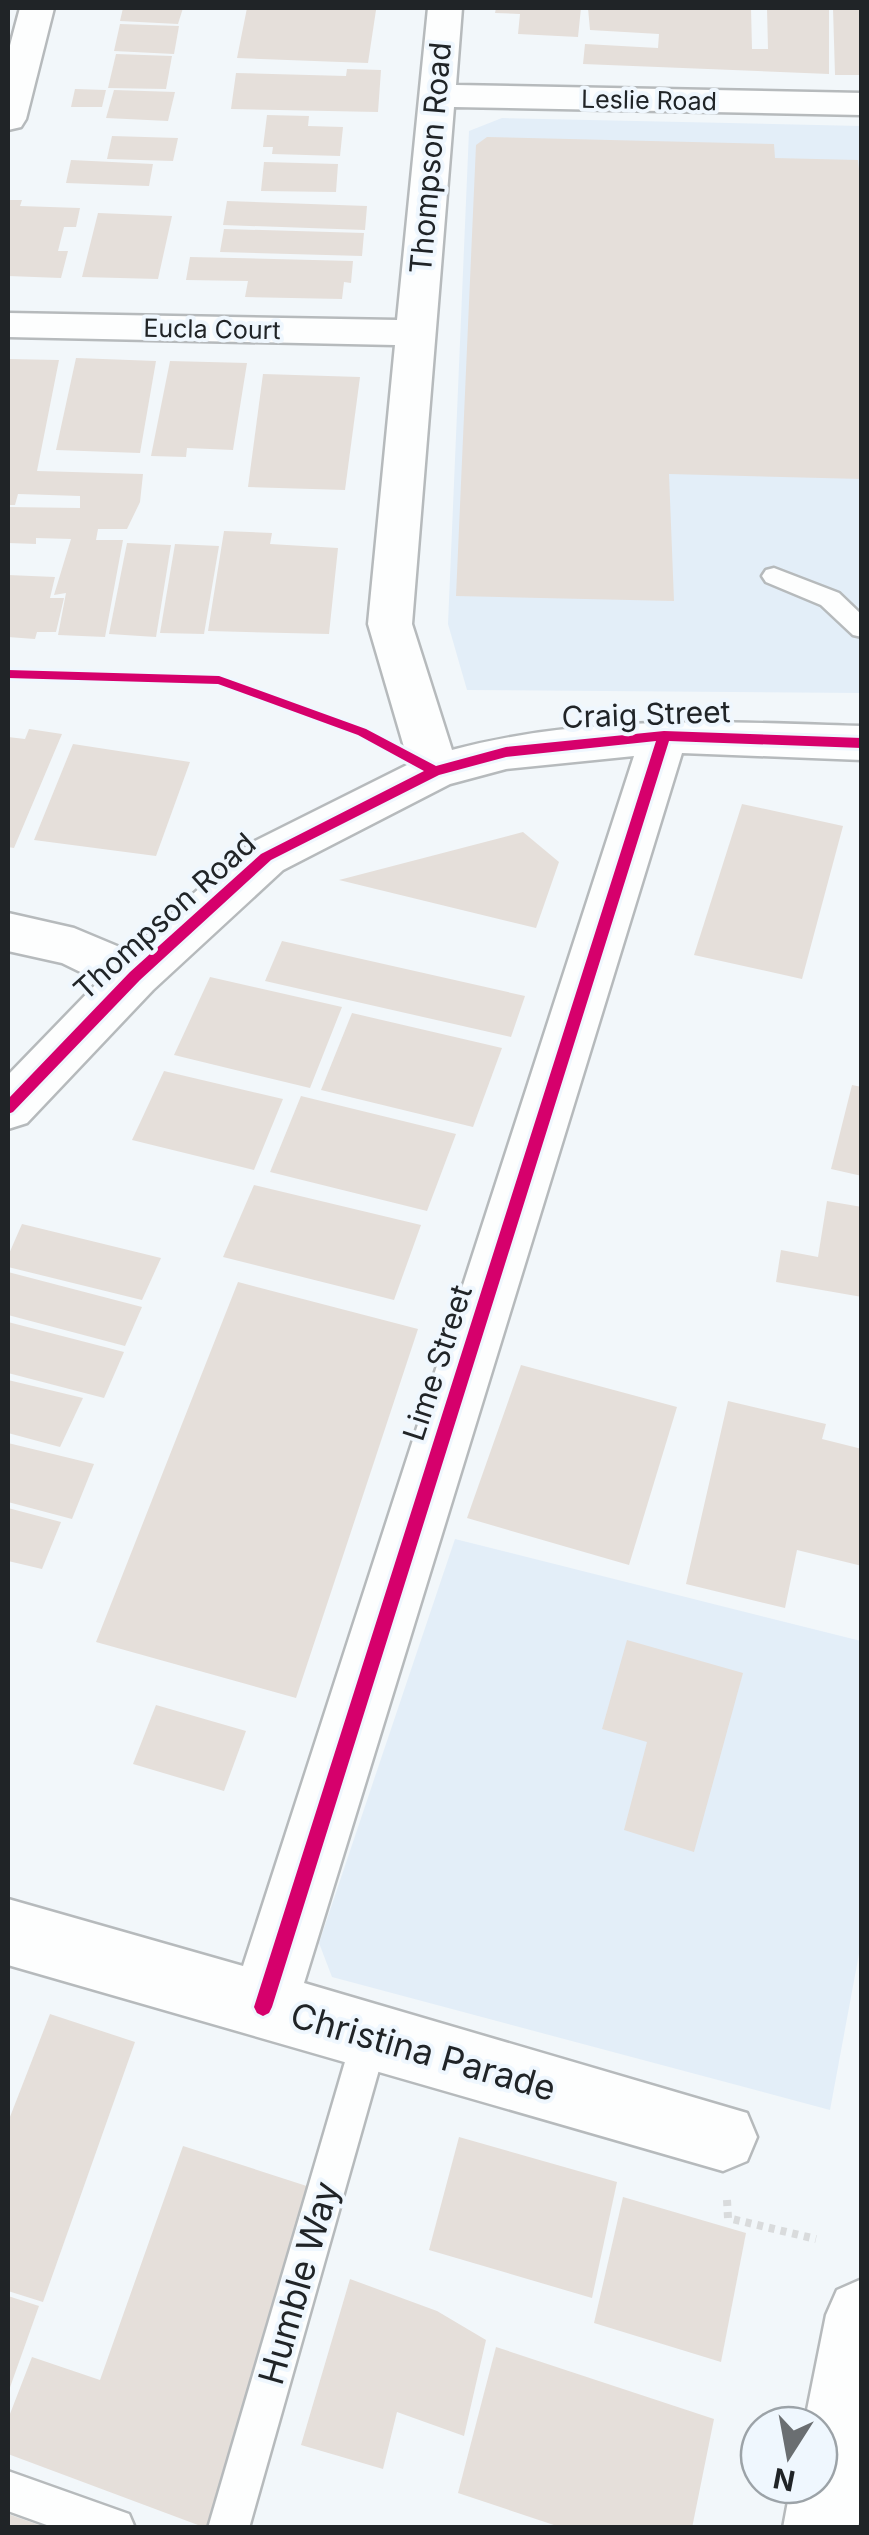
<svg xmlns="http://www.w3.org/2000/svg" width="869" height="2535" font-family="Inter,sans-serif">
	<rect width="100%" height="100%" fill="#f2f7fa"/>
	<!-- built -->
	<g fill="#e3eef8">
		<path d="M502 118 861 126V693L467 690 448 624 469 131Z"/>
		<path d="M455 1539 861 1641V1943L830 2110 332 1977 319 1943Z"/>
	</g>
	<!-- building -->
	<g fill="#e5dfda">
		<path d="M123 8H183L178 24 120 21Z"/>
		<path d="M247 8 376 10 368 63 237 58Z"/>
		<path d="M496 8H581L578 37 518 34 520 14 495 13Z"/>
		<path d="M588 8H751L752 49H768L767 8H829V74L583 64 585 44 658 48 659 34 590 30Z"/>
		<path d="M833 8H862V75H835Z"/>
		<path d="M120 24 179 26 174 54 114 51Z"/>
		<path d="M116 54 172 56 166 89 108 88Z"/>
		<path d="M347 69 381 70 378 112 231 109 236 73 346 76Z"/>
		<path d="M75 89 106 90 102 107H71Z"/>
		<path d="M114 90 175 92 168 121 106 118Z"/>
		<path d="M267 115 309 116 308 126 343 127 340 156 272 154 273 147H263Z"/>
		<path d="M112 136 178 138 173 161 107 159Z"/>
		<path d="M487 137 774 144 775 158 858 160 862 196V479L669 474 674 601 456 596 476 145Z"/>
		<path d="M71 160 153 164 149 186 66 183Z"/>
		<path d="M264 162 338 164 336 192 261 191Z"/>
		<path d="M8 200H22L20 206 80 208 76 227H64L58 251H68L61 278 8 276Z"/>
		<path d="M227 201 367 206 365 230 223 225Z"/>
		<path d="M98 213 172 216 158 279 82 277Z"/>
		<path d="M224 229 364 233 362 256 220 252Z"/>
		<path d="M190 257 353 261 351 283 344 282 342 299 245 297 248 281 186 280Z"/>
		<path d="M76 358 156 361 140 453 56 450Z"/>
		<path d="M8 359 59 360 37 471 143 474 140 502 127 529H98L96 540H123L105 637 58 635 66 593 54 595 71 539 36 538V544L8 543V507L80 508V496L18 494 15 505H8Z"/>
		<path d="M170 361 247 363 233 450 187 448 186 457 151 456Z"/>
		<path d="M263 374 360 377 345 490 248 487Z"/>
		<path d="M224 531 272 533 270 544 338 548 329 634 208 631Z"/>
		<path d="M127 543 171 545 156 637 109 634Z"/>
		<path d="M175 544 219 546 204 634 160 633Z"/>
		<path d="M8 575 55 577 50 598H64L56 632H37L35 639 8 637Z"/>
		<path d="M29 729 62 734 14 848 8 847V737L25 739Z"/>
		<path d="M73 744 190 762 156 856 34 840Z"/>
		<path d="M742 804 843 826 802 979 694 955Z"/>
		<path d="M523 832 559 862 536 928 339 880Z"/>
		<path d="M282 941 525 996 511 1037 265 981Z"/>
		<path d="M210 977 342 1007 310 1088 174 1055Z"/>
		<path d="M352 1013 502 1048 473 1127 321 1090Z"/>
		<path d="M164 1071 283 1099 254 1170 132 1140Z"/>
		<path d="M852 1085 862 1087V1176L831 1169Z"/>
		<path d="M301 1096 456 1134 427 1211 270 1172Z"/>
		<path d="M254 1185 421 1225 394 1300 223 1257Z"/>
		<path d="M827 1201 862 1207V1297L776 1282 781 1250 818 1257Z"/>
		<path d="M22 1224 161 1258 142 1300 8 1267V1256Z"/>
		<path d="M8 1272 142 1307 125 1346 8 1315Z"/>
		<path d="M238 1282 418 1329 296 1698 96 1642Z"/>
		<path d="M8 1322 124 1352 104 1398 8 1373Z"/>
		<path d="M521 1365 677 1407 629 1565 467 1518Z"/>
		<path d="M8 1380 83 1398 60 1447 8 1433Z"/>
		<path d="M728 1401 826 1424 822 1439 862 1449V1566L797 1550 785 1608 686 1584Z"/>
		<path d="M8 1443 94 1464 72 1519 8 1502Z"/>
		<path d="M8 1508 61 1522 42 1569 8 1561Z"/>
		<path d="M627 1640 743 1673 694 1852 624 1830 647 1742 602 1729Z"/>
		<path d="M156 1705 246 1731 224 1791 133 1764Z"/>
		<path d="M50 2014 135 2042 43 2302 8 2291V2122Z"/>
		<path d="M459 2137 617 2182 592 2298 429 2250Z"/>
		<path d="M183 2146 319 2190 217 2528H206L8 2454V2419L32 2357 100 2380Z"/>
		<path d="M623 2197 746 2233 721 2362 594 2323Z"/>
		<path d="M350 2279 437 2311 486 2340 464 2436 397 2412 383 2469 301 2445Z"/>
		<path d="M8 2296 39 2306 8 2393Z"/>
		<path d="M496 2347 714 2419 692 2528H563L458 2493Z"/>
		<path d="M8 2514 45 2527V2528H8Z"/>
	</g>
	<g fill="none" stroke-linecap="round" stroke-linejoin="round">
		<!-- lane casing -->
		<g stroke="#b6babc" stroke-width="5">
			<g id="lane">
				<path d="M774 568 839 593 862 615V637L853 635 821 605 766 582 762 576 766 570Z"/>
				<path d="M370 2020 383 2025 388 2038 249 2528H208L352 2038 357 2025Z"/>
				<path d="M8 2471 129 2514 135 2528H55L8 2511Z"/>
			</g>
		</g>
		<!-- street casing -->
		<g stroke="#b6babc" stroke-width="5">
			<g id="street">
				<path d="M20 8H54L26 119 21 127 8 130V53Z"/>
				<path d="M428 8H462L456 85 862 93V115L454 107 412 624 452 750C587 714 724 722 862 726V760L682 753 304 1983 747 2113 757 2137 747 2161 723 2171 8 1965V1899L243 1966 634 756 506 769 450 784 283 870 153 990 27 1123 8 1129V1075L99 981 62 963 8 951V913L74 928 129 951 249 844 409 764 368 624 395 345 8 337V313L397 320Z"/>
			</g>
		</g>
		<!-- highway casing -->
		<g stroke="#b6babc" stroke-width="5">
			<path id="highway" d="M862 2279V2507L858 2528H783L791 2485H819V2425H804L826 2315 837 2290Z"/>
		</g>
		<!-- path -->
		<path stroke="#d9dbdc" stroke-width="8" stroke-dasharray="6 6" stroke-linecap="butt" d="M727 2200 728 2218 816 2239"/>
		<!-- lane -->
		<use href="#lane" fill="#fdfefe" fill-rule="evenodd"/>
		<!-- street -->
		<use href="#street" fill="#fdfefe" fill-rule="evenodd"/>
		<!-- highway -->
		<use href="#highway" fill="#fdfefe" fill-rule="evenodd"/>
		<!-- cycleway casing -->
		<g stroke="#eff7fe" stroke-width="6">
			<path id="cycleway" d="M8 670 219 676 366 729 436 766 506 747 664 731 862 738V748L669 741 272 2007 269 2013 263 2016 257 2013 254 2007 656 741 506 757 439 775 271 860 140 980 13 1112 8 1114V1099L130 972 261 854 424 771 358 735 218 684 8 678Z"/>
		</g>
		<!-- cycleway -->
		<use href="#cycleway" fill="#d6006c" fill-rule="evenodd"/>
	</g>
	<g text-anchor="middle" stroke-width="8" stroke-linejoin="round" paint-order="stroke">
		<!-- far-street labels -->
		<g font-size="25" fill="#202427" stroke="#eff7fe">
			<text transform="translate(649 100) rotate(1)" y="9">Leslie Road</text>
			<text transform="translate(212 329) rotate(1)" y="9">Eucla Court</text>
		</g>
		<!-- street labels -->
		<g font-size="30" fill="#202427" stroke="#eff7fe">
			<text transform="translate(431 158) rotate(-85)" y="10">Thompson Road</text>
			<text transform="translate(646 715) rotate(-2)" y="10">Craig Street</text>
			<text transform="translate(165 917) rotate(-42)" y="10">Thompson Road</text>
			<text transform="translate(438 1363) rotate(-72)" y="10">Lime Street</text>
		</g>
		<!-- near-street labels -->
		<g font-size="35" fill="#202427" stroke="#eff7fe">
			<text transform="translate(423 2052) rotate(16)" y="12">Christina Parade</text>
			<text transform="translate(299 2283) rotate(-74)" y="12">Humble Way</text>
		</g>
	</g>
	<!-- border -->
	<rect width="869" height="2535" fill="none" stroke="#202427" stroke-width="20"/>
	<!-- north arrow -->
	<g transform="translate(789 2455) rotate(191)"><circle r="48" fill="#eff7fe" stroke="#9ca3a8" stroke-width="2.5"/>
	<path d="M0-8L18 38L0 25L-18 38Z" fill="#6a6e71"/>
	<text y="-15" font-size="28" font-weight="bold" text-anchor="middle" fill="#202427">N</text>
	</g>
</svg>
